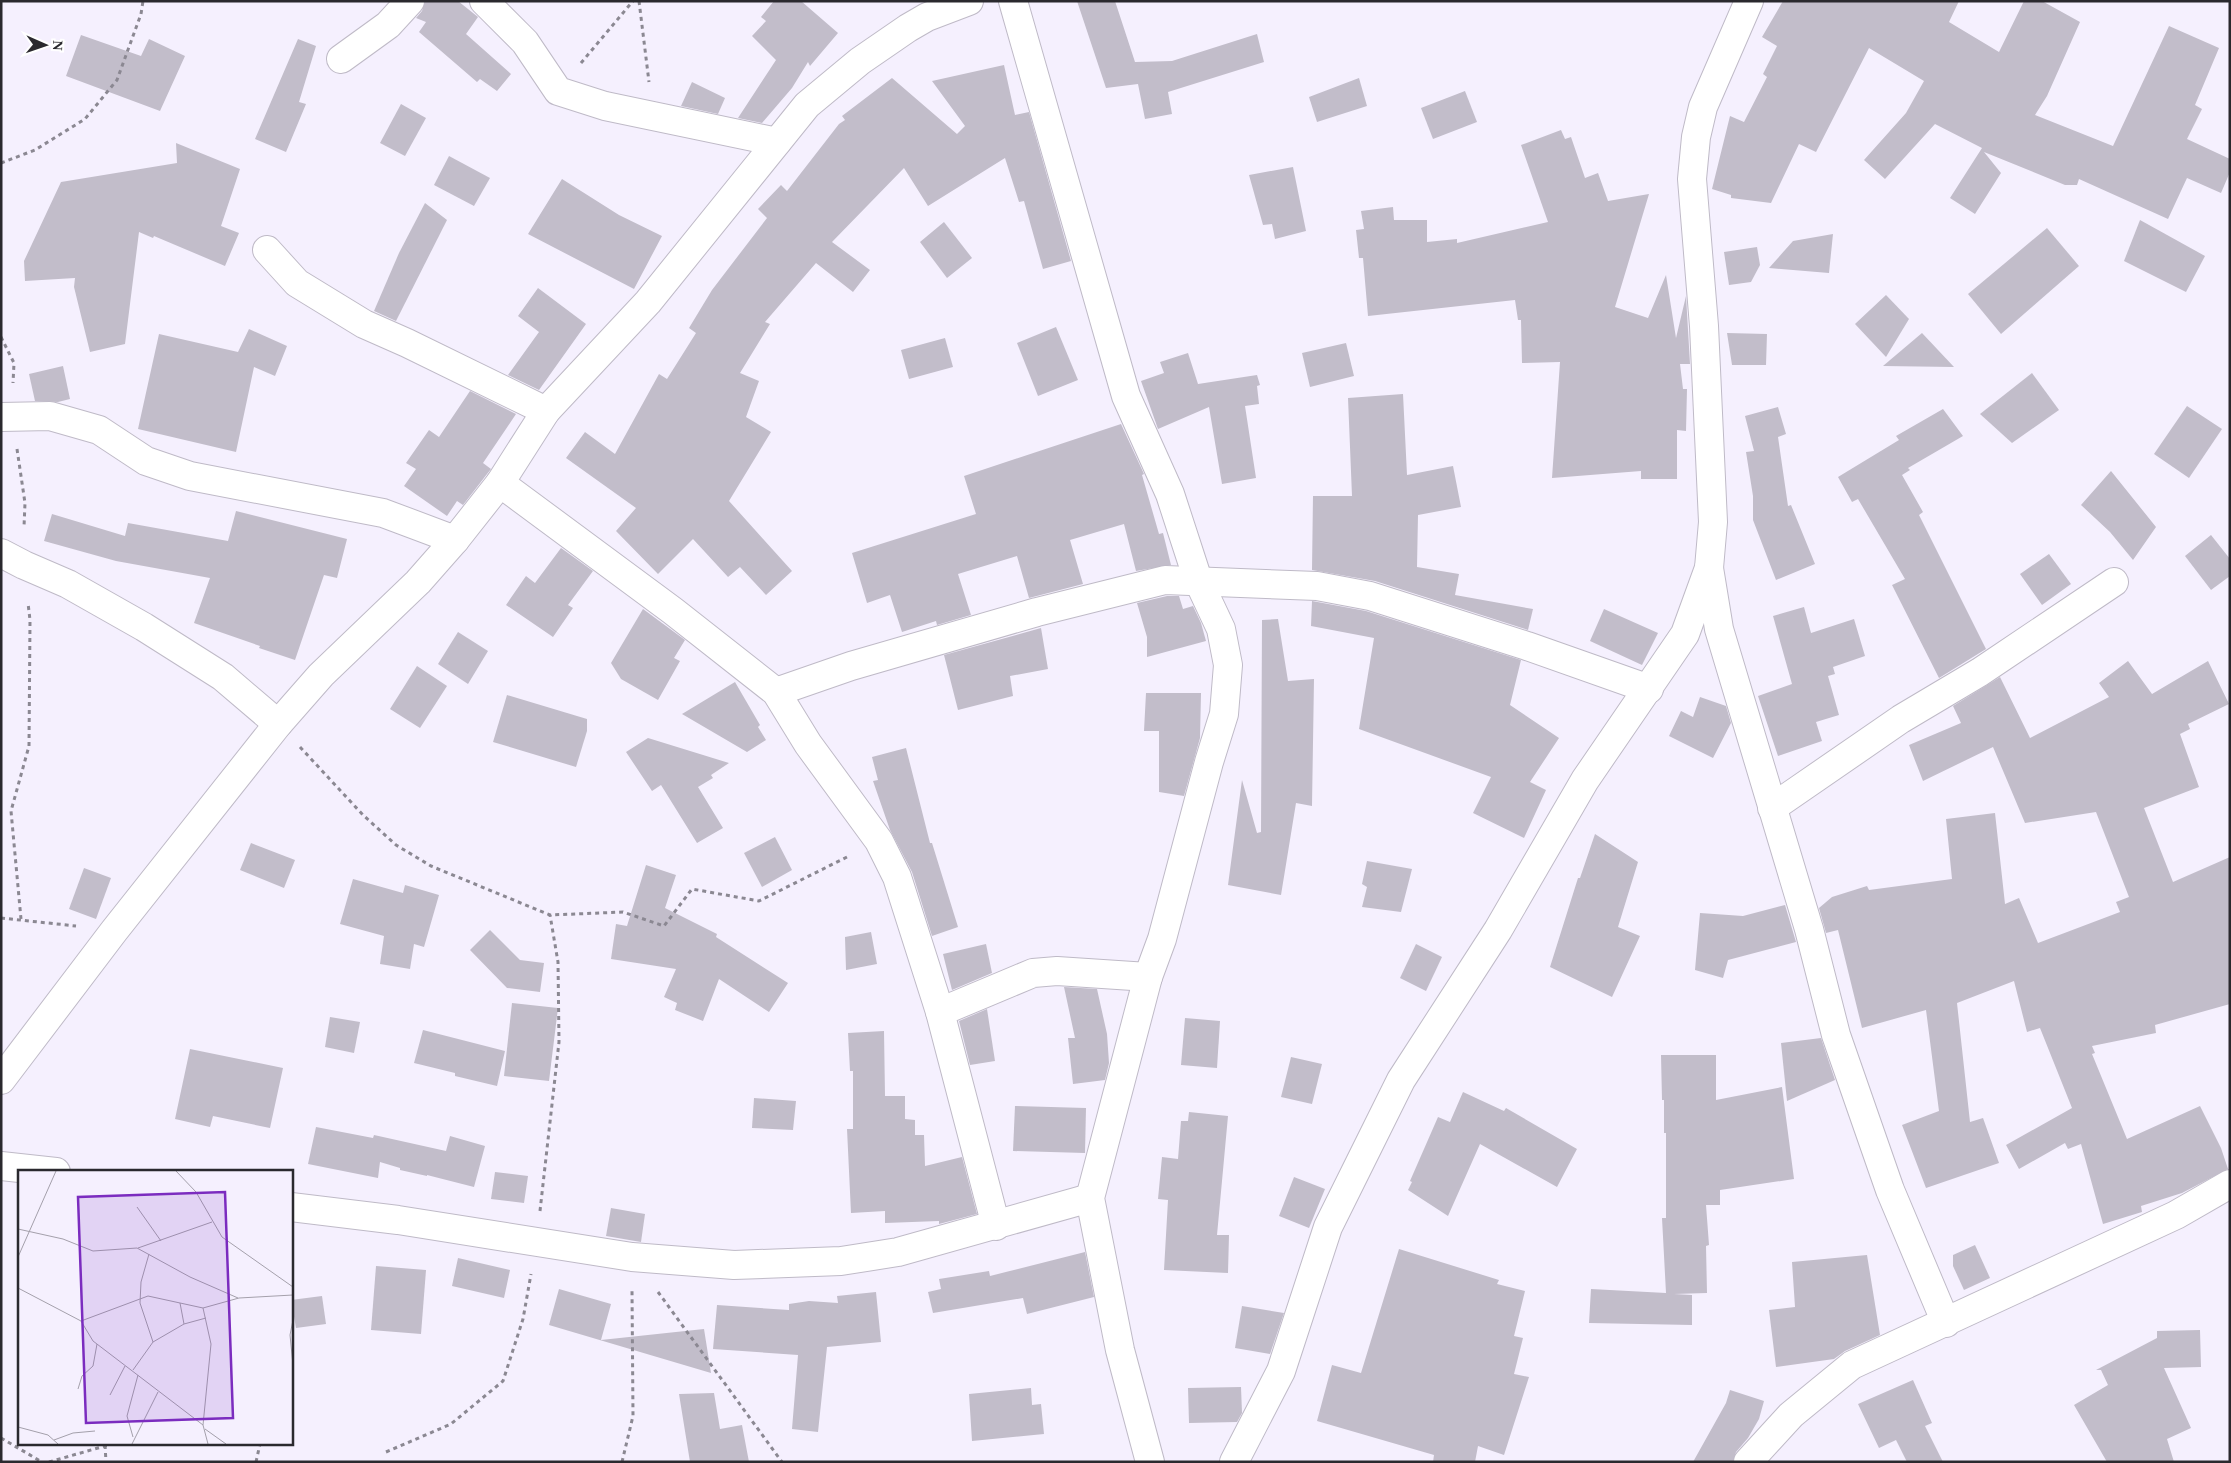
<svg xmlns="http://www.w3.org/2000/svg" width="2231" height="1463" font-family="Georgia,serif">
	<rect width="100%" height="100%" fill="#f5f0fe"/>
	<!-- building -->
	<g fill="#c2bdca">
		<path d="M425 1H458L478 17 466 34 511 74 497 91 480 79 477 82 419 32 426 22 416 18 422 11Z"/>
		<path d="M774 1H801L838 33 810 66 808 62 792 88 762 123 738 118 776 60 752 36 766 21 761 17Z"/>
		<path d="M1077 1H1115L1135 62 1172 61 1257 34 1264 62 1168 92 1172 114 1145 119 1138 84 1106 88Z"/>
		<path d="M1783 1H1959L1949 22 1999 52 2024 1H2042L2080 22 2047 96 2035 115 2113 146 2169 26 2219 48 2195 105 2202 109 2187 139 2230 159V172L2221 193 2187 178 2168 219 2079 179 2077 185H2065L1984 152 2001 173 1975 214 1950 198 1982 148 1935 124 1885 179 1864 160 1906 113 1924 81 1869 48 1816 152 1799 144 1771 203 1731 198V195L1712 189 1730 116 1744 122 1767 77 1763 74 1777 46 1762 37Z"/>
		<path d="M81 35 141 56 149 39 185 56 160 111 66 76Z"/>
		<path d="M298 39 316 46 299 102 306 104 286 152 255 139Z"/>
		<path d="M1004 65 1015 115 1029 112 1071 261 1043 269 1024 201 1019 202 1005 158 928 206 904 168 832 242 870 270 853 292 816 263 765 322 770 324 740 373 759 381 746 417 771 432 729 501 792 571 766 595 740 567 728 577 693 539 658 574 616 531 636 508 566 458 585 432 615 454 659 374 667 379 696 333 689 328 712 290 767 218 758 209 781 185 787 191 839 124 845 120 842 116 892 78 957 134 965 126 932 81Z"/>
		<path d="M1359 78 1367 106 1317 122 1309 97Z"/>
		<path d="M692 82 725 98 718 114 681 106Z"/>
		<path d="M1465 91 1477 122 1433 139 1421 108Z"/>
		<path d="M401 104 426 118 405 156 380 143Z"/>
		<path d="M1561 130 1565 139 1571 137 1585 178 1598 173 1608 201 1649 194 1615 307 1648 318 1666 275 1676 338 1686 296 1690 364H1680L1683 389H1687L1686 431 1677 430V479H1641V471L1552 478 1560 362 1522 363 1521 320H1518L1515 300 1368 316 1363 258H1359L1356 230 1364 229 1361 211 1393 207 1394 220H1427V242L1457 239V243L1548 222 1521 145Z"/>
		<path d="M176 143 240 169 221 226 239 233 225 266 154 236 153 238 139 232 125 344 90 352 74 287 75 278 25 281 24 261 61 182 177 163Z"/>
		<path d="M449 156 490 178 474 206 434 185Z"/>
		<path d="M1293 167 1306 231 1275 239 1272 224 1263 225 1249 175Z"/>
		<path d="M562 179 619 215 662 236 634 289 528 234Z"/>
		<path d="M425 203 447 220 396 321 374 311 399 253Z"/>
		<path d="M2140 220 2205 256 2186 292 2124 261Z"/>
		<path d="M944 222 972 258 947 278 920 242Z"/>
		<path d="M2047 228 2079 266 2001 334 1968 294Z"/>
		<path d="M1833 234 1829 273 1769 268 1793 241Z"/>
		<path d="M1757 247 1760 265 1751 282 1729 285 1724 252Z"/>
		<path d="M538 288 586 324 539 390 508 375 539 332 518 316Z"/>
		<path d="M1886 295 1909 319 1886 357 1855 324Z"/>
		<path d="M1056 327 1078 380 1038 396 1017 343Z"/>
		<path d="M249 329 287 346 275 376 254 367 236 452 138 429 159 334 238 352Z"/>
		<path d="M1727 333 1767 334 1766 365H1732Z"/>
		<path d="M1922 333 1954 367 1883 366Z"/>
		<path d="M945 338 953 367 909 379 901 350Z"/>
		<path d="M1346 343 1354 376 1310 387 1302 353Z"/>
		<path d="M1188 353 1198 384 1257 375 1260 385 1257 386 1259 404 1245 406 1256 478 1222 484 1209 407 1158 429 1141 381 1164 373 1160 362Z"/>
		<path d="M63 366 70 399 58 402 35 401 29 374Z"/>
		<path d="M2032 373 2059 410 2012 443 1980 414Z"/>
		<path d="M470 391 516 414 483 463 491 469 487 474 463 505 457 501 447 516 404 486 416 469 406 463 429 430 439 437Z"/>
		<path d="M1403 394 1407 475 1453 466 1461 507 1418 515 1417 567 1459 574 1455 595 1533 609 1528 630 1375 581 1312 570 1313 496H1352L1348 398Z"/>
		<path d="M2187 406 2222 429 2189 478 2154 454Z"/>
		<path d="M1778 407 1786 434 1778 437 1788 506 1791 505 1815 564 1776 580 1753 520V496L1746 452 1754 451 1745 416Z"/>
		<path d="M1943 409 1963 436 1908 468 1910 470 1902 475 1923 512 1919 515 1986 649 1939 678 1892 585 1905 579 1858 499 1852 502 1838 477 1899 440 1896 436Z"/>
		<path d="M1121 424 1144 474 1142 475 1159 534 1163 533 1171 565 1136 571 1124 524 1070 540 1083 584 1029 598 1017 556 958 574 971 615 937 625 936 621 902 632 890 595 867 603 852 553 976 514 964 476Z"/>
		<path d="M2111 471 2156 527 2133 560 2110 532 2081 505Z"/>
		<path d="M236 511 347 539 337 578 324 575 295 660 259 648 260 646 194 623 210 578 116 561 44 541 52 514 125 536 128 523 228 541Z"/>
		<path d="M2211 535 2230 559V576L2211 590 2185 556Z"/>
		<path d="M561 548 593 571 568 605 573 608 553 637 506 605 526 576 535 583Z"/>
		<path d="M2049 554 2071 584 2042 605 2020 574Z"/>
		<path d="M1167 596H1179L1183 609 1193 606 1201 623 1206 641 1147 657V637L1137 603Z"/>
		<path d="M1312 601 1366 611 1521 660 1510 705 1559 738 1530 782 1546 790 1524 838 1473 813 1491 777 1359 729 1374 638 1311 626Z"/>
		<path d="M1804 607 1811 633 1854 619 1865 656 1833 667 1835 674 1828 676 1839 715 1816 722 1822 741 1778 756 1758 696 1792 684 1773 616Z"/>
		<path d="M643 609 685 640 674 658 680 661 658 700 621 679 611 663Z"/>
		<path d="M1604 609 1658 633 1642 665 1590 641Z"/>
		<path d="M1278 619 1288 681 1314 679 1312 806 1296 803 1281 895 1228 885 1242 780 1257 833 1261 832 1262 620Z"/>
		<path d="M1041 628 1048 669 1010 676 1013 696 958 710 944 655Z"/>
		<path d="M458 632 488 651 468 684 438 664Z"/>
		<path d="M2128 661 2152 694 2208 661 2229 704 2188 724 2190 729 2180 734 2199 787 2144 808 2173 882 2230 857V1004L2155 1025 2156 1033 2092 1046 2095 1053 2092 1054 2127 1139 2200 1106 2221 1148 2228 1169 2182 1193 2141 1206 2142 1212 2103 1224 2081 1144 2068 1149 2065 1143 2019 1169 2006 1145 2072 1108 2040 1028 2027 1032 2014 981 1957 1003 1970 1122 1983 1118 1999 1163 1926 1188 1902 1125 1939 1111 1926 1010 1862 1028 1838 930 1826 933 1819 908 1832 897 1867 886 1869 890 1952 879 1946 819 1995 813 2005 904 2019 898 2038 943 2120 912 2116 902 2129 897 2096 812 2025 823 1993 747 1923 781 1909 745 1961 723 1953 706 2000 677 2030 738 2109 697 2099 683Z"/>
		<path d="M417 666 447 686 420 728 390 709Z"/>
		<path d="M735 682 760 725 758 727 766 740 747 752 682 714Z"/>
		<path d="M1146 693H1201L1200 738 1184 796 1159 792V731H1144Z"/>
		<path d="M507 695 587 719V731L576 767 493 742Z"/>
		<path d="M1700 697 1726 706 1731 723 1713 758 1669 736 1681 711 1693 717Z"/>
		<path d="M648 738 729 763 711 775 713 778 698 787 723 828 697 843 661 785 652 791 626 752Z"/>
		<path d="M906 748 930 843H932L958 927 932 936 912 872 890 830 873 781 878 780 872 757Z"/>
		<path d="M1595 834 1638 862 1618 927 1640 936 1612 997 1550 967 1578 878H1580Z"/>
		<path d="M775 837 792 870 762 887 744 853Z"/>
		<path d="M251 843 295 860 284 888 240 870Z"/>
		<path d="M1367 861 1412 869 1401 912 1362 907 1367 887 1362 884Z"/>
		<path d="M646 865 676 875 665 908 717 934 716 937 788 983 769 1012 719 979 703 1021 675 1010 677 1003 664 997 676 969 611 959 616 924 627 926Z"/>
		<path d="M84 868 111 878 96 919 69 909Z"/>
		<path d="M353 879 403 893 405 885 439 895 424 947 414 944 410 969 380 964 384 936 340 924Z"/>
		<path d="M1785 905 1796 942 1728 960 1723 978 1695 970 1700 913 1743 916Z"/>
		<path d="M490 930 520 960 544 963 540 992 507 988 470 950Z"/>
		<path d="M871 932 877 964 846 970 845 937Z"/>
		<path d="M986 944 992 973 952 990 943 954Z"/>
		<path d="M1416 944 1442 957 1426 991 1400 978Z"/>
		<path d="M1064 987 1097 989 1107 1034 1109 1063 1105 1080 1073 1084 1068 1038H1075Z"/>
		<path d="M512 1003 558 1008 549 1081 504 1076Z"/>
		<path d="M987 1009 995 1061 970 1065 959 1021Z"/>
		<path d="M330 1017 360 1022 354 1053 325 1047Z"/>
		<path d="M1185 1018 1220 1021 1217 1068 1181 1065Z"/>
		<path d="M423 1030 505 1051 497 1086 455 1076V1073L414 1063Z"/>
		<path d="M884 1031 885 1096H905V1119L915 1120V1135H924L925 1166 962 1157 977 1214 939 1224V1221L885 1223V1211L851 1213 847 1129H853V1071H850L848 1033Z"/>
		<path d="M1821 1038 1835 1080 1787 1101 1781 1043Z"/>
		<path d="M190 1049 283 1068 270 1128 213 1116 210 1127 175 1119Z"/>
		<path d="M1661 1055H1716V1100L1782 1087 1794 1179 1720 1190V1205H1706L1709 1245 1706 1246 1707 1293 1674 1294 1692 1295V1325L1589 1323 1591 1289 1666 1293 1662 1218H1666V1133H1664V1100H1662Z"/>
		<path d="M1291 1057 1322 1064 1312 1104 1281 1097Z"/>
		<path d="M1463 1092 1504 1111 1506 1108 1577 1149 1557 1187 1480 1144 1448 1216 1408 1190 1412 1182 1410 1181 1438 1117 1450 1122Z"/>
		<path d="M754 1098 796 1101 793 1130 752 1128Z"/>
		<path d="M1015 1106 1086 1108 1085 1153 1013 1151Z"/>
		<path d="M1189 1112 1228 1116 1217 1235H1229L1228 1273 1164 1270 1168 1200 1158 1199 1162 1157 1178 1159 1181 1121H1188Z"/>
		<path d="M316 1127 373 1138 374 1135 446 1151 450 1136 485 1146 474 1187 427 1175V1176L400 1170V1168L380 1162 378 1178 308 1164Z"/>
		<path d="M495 1172 528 1176 524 1203 491 1199Z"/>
		<path d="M1294 1177 1325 1189 1309 1228 1279 1216Z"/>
		<path d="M611 1208 645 1214 641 1242 606 1236Z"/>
		<path d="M1975 1245 1990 1278 1964 1290 1953 1266V1255Z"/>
		<path d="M1399 1249 1499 1280 1497 1284 1525 1291 1514 1336 1523 1338 1514 1374 1529 1377 1504 1455 1478 1446 1475 1462H1433L1434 1455 1317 1421 1332 1365 1361 1373Z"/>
		<path d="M1085 1252 1094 1297 1027 1314 1023 1298 933 1313 928 1292 941 1289 939 1279 989 1271 990 1276Z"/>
		<path d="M1867 1255 1880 1335 1845 1351 1834 1359 1776 1367 1769 1310 1795 1307 1792 1262Z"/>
		<path d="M458 1258 510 1270 504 1298 452 1286Z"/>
		<path d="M376 1266 426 1270 421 1334 371 1330Z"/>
		<path d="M559 1289 611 1304 601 1340 704 1329 711 1373 549 1325Z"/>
		<path d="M876 1292 881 1342 827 1347 818 1432 792 1429 798 1355 713 1349 717 1305 789 1310V1304L809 1301 838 1303 837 1296Z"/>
		<path d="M322 1296 326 1324 296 1328 291 1300Z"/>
		<path d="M1242 1306 1284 1313 1270 1354 1235 1348Z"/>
		<path d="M2200 1330 2201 1367 2164 1368 2191 1428 2167 1439 2174 1462H2107L2074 1405 2108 1385 2101 1370H2096L2157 1338V1331Z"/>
		<path d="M1913 1380 1932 1423 1925 1426 1943 1462H1907L1896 1440 1879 1448 1858 1404Z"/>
		<path d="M1241 1387 1242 1413 1237 1422 1189 1423 1188 1388Z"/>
		<path d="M1031 1388 1032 1405 1041 1404 1044 1434 972 1441 969 1394Z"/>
		<path d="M1730 1390 1764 1401 1759 1419 1748 1438 1736 1452 1733 1462H1693L1726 1403Z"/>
		<path d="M714 1393 720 1429 742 1425 749 1462H690L679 1394Z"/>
	</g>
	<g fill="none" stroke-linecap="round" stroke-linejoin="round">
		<!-- street casing -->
		<g stroke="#bfbac7" stroke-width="30">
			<g id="street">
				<path d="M484 1 525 42 558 91 605 106 777 142"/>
				<path d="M1013 1 1126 396 1170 494 1198 580 1221 629 1228 665 1224 714 1209 762 1162 939 1148 977 1090 1198 1120 1350 1150 1462"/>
				<path d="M341 59 388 25 410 1"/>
				<path d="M267 250 297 283 364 324 407 343 546 411"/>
				<path d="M1 417 50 416 99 430 146 461 190 476 383 513 455 540"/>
				<path d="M500 483 673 611 776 692 808 744 879 841 897 877 940 1012"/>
				<path d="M1 553 24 565 68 584 144 627 223 677 278 724"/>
				<path d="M1709 568 1719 629 1809 929 1836 1035 1890 1190 1946 1323"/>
				<path d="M776 692 851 666 1037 612 1165 580 1317 586 1370 596 1527 646 1649 689"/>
				<path d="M1772 808 1901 719 1980 672 2114 582"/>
				<path d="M1 1080 114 931 278 724 321 675 418 582 455 540 500 483 546 411 648 302 807 105 860 61 908 28 927 17 969 1"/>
				<path d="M1 1166 56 1172"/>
				<path d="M291 1207 398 1220 632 1257 734 1265 841 1261 898 1252 1090 1198"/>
				<path d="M996 1226 940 1012 1033 973 1057 971 1148 977"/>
				<path d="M1748 1462 1791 1415 1852 1365 2176 1215 2230 1184"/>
			</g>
		</g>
		<!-- secondary casing -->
		<g stroke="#bfbac7" stroke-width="30">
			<path id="secondary" d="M1234 1462 1281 1371 1328 1227 1401 1080 1498 930 1585 780 1685 634 1709 568 1713 522 1704 326 1692 179 1696 137 1703 107 1749 1"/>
		</g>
		<!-- path -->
		<g stroke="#8b8892" stroke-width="3" stroke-dasharray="4 4" stroke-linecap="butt">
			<path d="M639 1 649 82"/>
			<path d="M581 63 633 1"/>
			<path d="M1 163 35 150 85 119 117 80 141 14 143 1"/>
			<path d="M1 337 14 363 13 383"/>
			<path d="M17 449 25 503 24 527"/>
			<path d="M300 747 363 815 396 845 431 866 550 915 623 912 664 926 692 889 759 901 849 856"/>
			<path d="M1 918 76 926"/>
			<path d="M21 919 11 811 29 746 30 620 28 603"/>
			<path d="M540 1211 559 1042 558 962 550 915"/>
			<path d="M658 1292 782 1462"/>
			<path d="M1 1438 42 1462"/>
			<path d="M105 1445 106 1462"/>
			<path d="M386 1452 451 1424 503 1381 523 1319 531 1274"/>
			<path d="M49 1462 112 1444"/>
			<path d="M256 1462 260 1444"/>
			<path d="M622 1462 633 1416 632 1290"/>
		</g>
		<!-- street -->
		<use href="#street" stroke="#fff" stroke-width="28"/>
		<!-- secondary -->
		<use href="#secondary" stroke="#fff" stroke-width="28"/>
	</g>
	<!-- overview -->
	<g transform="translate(18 1170)">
		<rect width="275" height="275" fill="#f5f0fe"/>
		<path fill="none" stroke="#a4a0ab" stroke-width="1" d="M158 1 178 22 204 67 275 117M119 37 143 71M0 59 45 69 75 81 119 78 172 107 220 128M120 78 194 52M131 84 123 112 122 133 135 172M0 87 38 1M0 118 63 151 130 126 185 138 221 128 275 125M162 133 166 154 188 148M185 138 193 174 185 255 190 274M275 150 272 165 275 195M63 151 75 171 185 255M0 189V259M115 200 135 172 166 154M60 219 64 206 75 196 79 174M92 225 107 196M0 257 30 265 40 274M187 259 208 274M115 267 109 246 120 205M36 270 55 263 77 261M114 274 140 222"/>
		<path fill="#7b2cbf" fill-opacity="0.15" stroke="#7b2cbf" stroke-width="2.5" d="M207 22 215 248 68 253 60 27Z"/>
		<rect width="275" height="275" fill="none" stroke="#2a292e" stroke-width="2.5"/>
	</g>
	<!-- border -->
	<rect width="2231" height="1463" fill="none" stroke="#2a292e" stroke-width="5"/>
	<!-- north arrow -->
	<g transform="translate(45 45) rotate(92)" stroke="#ffffff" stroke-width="4" paint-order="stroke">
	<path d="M0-4L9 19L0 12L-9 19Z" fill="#2a292e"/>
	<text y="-8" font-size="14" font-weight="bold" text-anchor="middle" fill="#2a292e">N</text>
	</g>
</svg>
